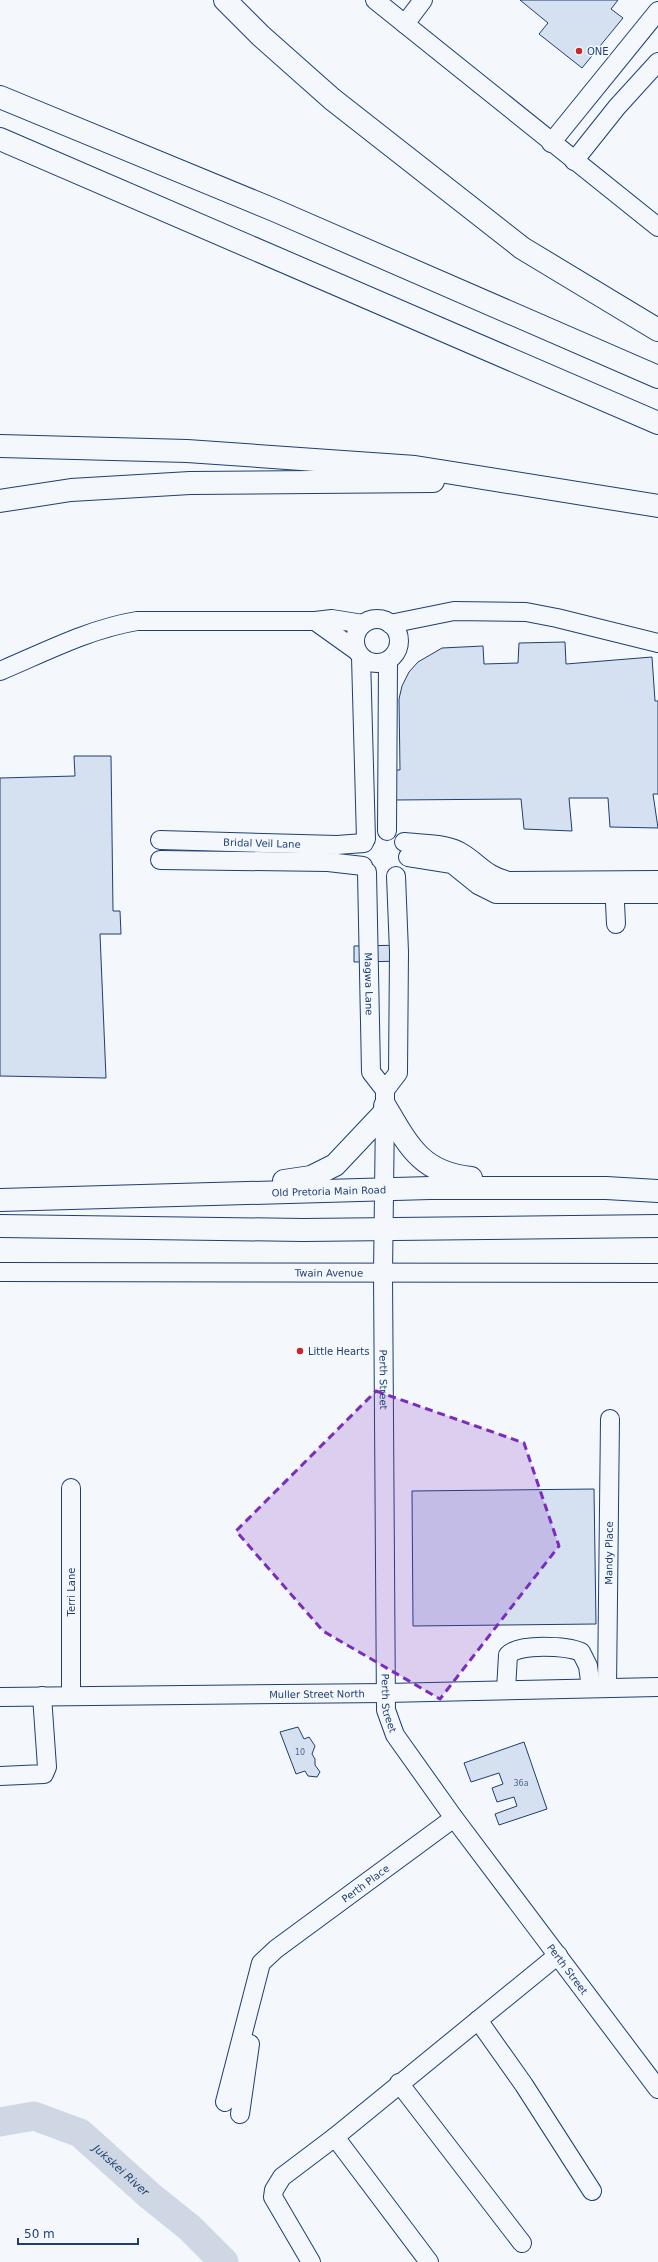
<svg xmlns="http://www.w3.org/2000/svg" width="658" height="2262" font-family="'DejaVu Sans',sans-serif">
	<rect width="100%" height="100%" fill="#f4f7fb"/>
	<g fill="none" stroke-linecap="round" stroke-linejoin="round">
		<!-- river -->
		<path stroke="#cfd7e4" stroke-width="29" id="s1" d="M0 2122 34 2116 80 2133 149 2195 190 2228 224 2262"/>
	</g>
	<!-- building -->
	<g fill="#d5e0f0" stroke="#1d3f73">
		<path d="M520 0H618L611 9 623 18 582 68 539 34 548 23Z"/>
		<path d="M565 642 566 664 652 657 655 701H658V794H653L658 828 610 827 608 798H569L572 831 524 829 521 799 393 800 392 770H400L399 699 402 686 409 672 418 662 442 648 483 646 484 664 518 663 519 643Z"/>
		<path d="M74 756H111L113 911H120L121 934H100L106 1078 0 1076V778L75 776Z"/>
		<path d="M407 945 408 961 354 962V946Z"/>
		<path d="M594 1489 596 1624 413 1626 412 1491Z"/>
		<path d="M298 1727 304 1739 309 1737 315 1746 312 1754 315 1759V1765L320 1772 317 1777 308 1776 305 1771 296 1774 280 1732Z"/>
		<path d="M524 1742 547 1809 499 1825 495 1814 517 1806 514 1797 497 1802 492 1788 503 1784 499 1773 471 1782 464 1763Z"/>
	</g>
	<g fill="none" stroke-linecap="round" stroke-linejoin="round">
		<!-- minor casing -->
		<g stroke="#1d3f73" stroke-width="20">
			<g id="minor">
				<path d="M375 0 658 227"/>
				<path d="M405 24 423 0"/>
				<path d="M551 143 658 11"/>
				<path d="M574 161 617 107 658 62"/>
				<circle cx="377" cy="641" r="22"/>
				<path d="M315 621 357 651"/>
				<path d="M390 624 454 611 526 612 557 618 658 643"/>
				<path d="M361 657 366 839"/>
				<path d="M0 671C45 652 89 629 137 621H315L332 619 363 624"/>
				<path d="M387 831 388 661"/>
				<path id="s2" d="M160 840 337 845 364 843"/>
				<path d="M404 842C422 844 443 843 459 851 479 862 484 875 509 881L658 880"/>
				<path d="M408 857 452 864 478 885 496 894H658"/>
				<path d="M160 860 328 862 363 866"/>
				<path id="s3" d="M367 872 371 1072 385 1090"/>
				<path id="s4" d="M396 876 399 952 398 1073 385 1090V1112L383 1274 386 1710 395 1735 454 1818 658 2089"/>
				<path d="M614 882 616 924"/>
				<path id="s5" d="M0 1272 658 1273"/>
				<path d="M71 1488V1695"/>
				<path id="s6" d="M607 1688 610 1419"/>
				<path d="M506 1690 508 1655C519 1643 567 1646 581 1652L588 1666 591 1688"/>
				<path id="s7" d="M0 1697 386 1693 658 1687"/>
				<path d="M0 1776 44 1774 47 1767 42 1696"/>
				<path d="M478 2020 524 2085 592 2191"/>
				<path d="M399 2083 522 2243"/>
				<path id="s8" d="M225 2102 261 1963 276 1949 454 1818"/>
				<path d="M240 2114 250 2044"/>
				<path d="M335 2137 429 2262"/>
				<path d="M311 2262 273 2197 274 2190 282 2177 335 2137 558 1955"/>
			</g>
		</g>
		<!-- major casing -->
		<g stroke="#1d3f73" stroke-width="24">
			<g id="major">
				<path d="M385 1106C408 1145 421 1173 471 1178"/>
				<path d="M284 1181 311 1177 335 1165 385 1112"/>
				<path id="s9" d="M0 1200 430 1188H606L658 1191"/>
				<path d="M0 1226 303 1230 658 1226"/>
			</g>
		</g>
		<!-- highway casing -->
		<g stroke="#1d3f73" stroke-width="24">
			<g id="highway">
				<path d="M225 0 261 36 332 99 522 248 658 330"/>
				<path d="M0 97 274 210 658 377"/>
				<path d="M0 139 658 423"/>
				<path d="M0 446 187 451 415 467 658 506"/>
				<path d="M0 501 71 490 190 483 433 481"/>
			</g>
		</g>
		<!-- minor -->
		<use href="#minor" stroke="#f4f7fb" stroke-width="18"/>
		<!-- major -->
		<use href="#major" stroke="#f4f7fb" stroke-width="22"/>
		<!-- highway -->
		<use href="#highway" stroke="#f4f7fb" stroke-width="22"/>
	</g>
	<!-- marked area -->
	<path fill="#7b2cbf" fill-opacity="0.2" stroke="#7b2cbf" stroke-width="3" stroke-dasharray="8 5" stroke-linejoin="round" d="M376 1391 524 1443 559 1546 440 1699 323 1631 236 1531Z"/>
	<!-- markers -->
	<g fill="#c62828" stroke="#f4f7fb" stroke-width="1.5">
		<circle cx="579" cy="51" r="4"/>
		<circle cx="300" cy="1351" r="4"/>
	</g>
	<g text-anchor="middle" stroke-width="3" stroke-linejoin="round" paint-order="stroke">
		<!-- number labels -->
		<g font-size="8" fill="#4b6792">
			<text x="300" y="1755">10</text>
			<text x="521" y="1786">36a</text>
		</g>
		<!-- poi labels -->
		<g font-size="10" fill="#1d3f73" stroke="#f4f7fb" text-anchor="start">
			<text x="587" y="55">ONE</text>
			<text x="308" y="1355">Little Hearts</text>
		</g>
		<!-- street labels -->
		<g font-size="10" fill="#1d3f73" stroke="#f4f7fb">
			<text dy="4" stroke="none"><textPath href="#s2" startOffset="102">Bridal Veil Lane</textPath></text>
			<text dy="4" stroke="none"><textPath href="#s3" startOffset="112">Magwa Lane</textPath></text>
			<text dy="4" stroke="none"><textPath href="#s9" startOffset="329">Old Pretoria Main Road</textPath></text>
			<text dy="4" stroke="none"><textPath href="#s5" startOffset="329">Twain Avenue</textPath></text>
			<text dy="4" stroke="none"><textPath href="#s4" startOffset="508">Perth Street</textPath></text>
			<text dy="4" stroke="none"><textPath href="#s6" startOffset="135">Mandy Place</textPath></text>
			<text transform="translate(71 1592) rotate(-90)" y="4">Terri Lane</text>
			<text dy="4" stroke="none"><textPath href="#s7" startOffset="317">Muller Street North</textPath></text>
			<text dy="4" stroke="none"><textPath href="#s4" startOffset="832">Perth Street</textPath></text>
			<text dy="4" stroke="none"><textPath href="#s8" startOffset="275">Perth Place</textPath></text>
			<text dy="4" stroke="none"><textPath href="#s4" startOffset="1156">Perth Street</textPath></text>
		</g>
		<!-- water labels -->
		<g font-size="11" font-style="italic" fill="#1d3f73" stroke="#f4f7fb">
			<text dy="4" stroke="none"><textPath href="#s1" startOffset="139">Jukskei River</textPath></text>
		</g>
	</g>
	<!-- scale -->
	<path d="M18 2238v6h120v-6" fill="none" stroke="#1d3f73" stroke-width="2"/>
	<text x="24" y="2238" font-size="12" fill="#1d3f73" stroke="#f4f7fb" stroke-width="3" paint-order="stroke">50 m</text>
</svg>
